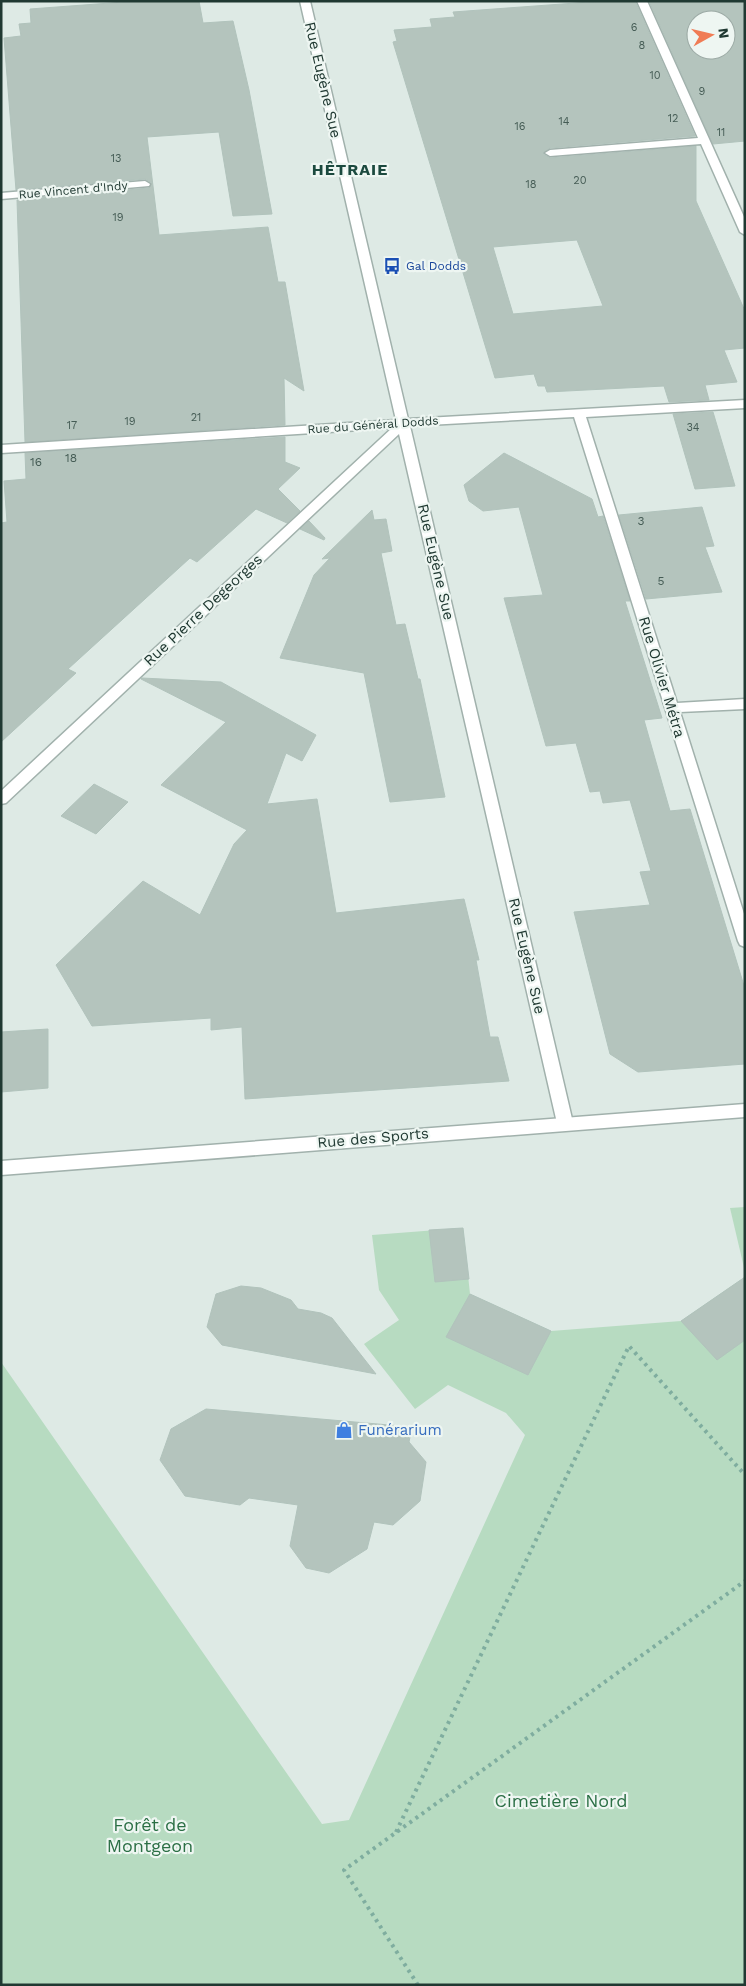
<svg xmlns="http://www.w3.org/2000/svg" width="746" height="1986" font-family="'Work Sans',sans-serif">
	<rect width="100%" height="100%" fill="#deeae5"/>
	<!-- green -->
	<g fill="#b7dbc1">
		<path d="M745 1207V1272L730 1208Z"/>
		<path d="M463 1228 470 1294 551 1331 681 1321 745 1277V1985H1V1362L322 1824 349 1820 525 1435 506 1413 448 1385 415 1409 364 1344 399 1320 379 1290 372 1235Z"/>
	</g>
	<!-- building -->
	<g fill="#b4c4bd" stroke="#b1c3bc" fill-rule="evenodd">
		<path d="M137 1H199L203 23 233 21 249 90 272 214 233 216 219 132 147 137 159 235 268 227 278 282H285L304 391 284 378 285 425 25 442 17 200 149 188 152 183 145 179 16 190 4 38 21 36 19 24 31 23 30 9Z"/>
		<path d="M603 1H635L695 136 550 148 543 154 550 158 696 146V201L745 311V348L724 350 737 382 705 385 709 400 669 402 664 386 547 392 545 386H538L534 374 495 378 393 42 397 41 394 30 432 27 430 19 455 17 453 12ZM577 240 603 306 513 314 493 247Z"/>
		<path d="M649 1H745V141L713 144ZM696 20H726V50H696Z"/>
		<path d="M713 412 735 486 695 489 673 414Z"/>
		<path d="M285 437V462L300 468 278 489 300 511 287 523 256 509 197 562 190 558 68 669 76 673 1 742V523L7 522 4 481 26 479 25 453Z"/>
		<path d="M504 453 592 499 598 517 603 516 630 601H625L662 718 644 720 670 811 690 809 745 989V1064L638 1072 610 1054 574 912 650 905 640 872 651 871 630 800 603 803 600 791 590 792 576 743 546 746 504 598 543 595 519 507 483 511 469 501 464 485Z"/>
		<path d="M702 507 714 546 705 547 722 592 646 599 619 515Z"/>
		<path d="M372 510 374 520 386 519 392 551 381 553 396 625 405 624 418 679H420L445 797 390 802 364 673 280 658 314 575 330 558 322 559Z"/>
		<path d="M309 521 325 538 324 540 300 529Z"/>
		<path d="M142 678 221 682 316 735 302 761 286 753 267 804 317 799 336 913 464 899 479 960H476L490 1037H498L509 1081 245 1099 242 1027 211 1030V1018L92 1026 56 965 143 881 200 915 234 844 247 830 161 785 226 722 141 679Z"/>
		<path d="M94 784 128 802 96 834 61 816Z"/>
		<path d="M48 1029V1088L1 1092V1032Z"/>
		<path d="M463 1228 469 1279 435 1282 429 1230Z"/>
		<path d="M745 1277V1340L717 1360 681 1321Z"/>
		<path d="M241 1286 261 1288 291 1300 298 1309 321 1313 332 1318 376 1374 222 1345 207 1327 216 1294Z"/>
		<path d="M470 1294 551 1331 528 1375 446 1337Z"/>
		<path d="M206 1409 412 1427 409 1442 426 1462 420 1501 393 1525 374 1522 367 1549 329 1573 306 1568 290 1546 298 1505 249 1498 240 1505 185 1496 160 1460 171 1429Z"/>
	</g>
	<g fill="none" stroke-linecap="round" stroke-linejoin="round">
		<!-- minor casing -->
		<g stroke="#a1b1ac" stroke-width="3">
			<g id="minor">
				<path d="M300 1H310L408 419 745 400V408L586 417 677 703 745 699V709L680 712 745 917V947L740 945 738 941 574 417 410 426 573 1123 571 1128 565 1130 559 1128 557 1123 399 434 6 803 1 804V791L392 428 1 453V445L396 420Z"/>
				<path d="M637 1H647L745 219V235L740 232 701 144 550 156 545 153 550 150 698 138Z"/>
				<path d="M145 181 150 184 149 186 1 199V193Z"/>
			</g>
		</g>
		<!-- tertiary casing -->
		<g stroke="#a1b1ac" stroke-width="3">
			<path id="tertiary" d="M745 1104V1117L1 1175V1161Z"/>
		</g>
		<!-- path -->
		<g stroke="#7fad9f" stroke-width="4" stroke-dasharray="3 4.5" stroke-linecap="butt">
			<path d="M396 1832 629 1346 745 1475"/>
			<path d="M418 1985 344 1870 745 1581"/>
		</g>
		<!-- minor -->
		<use href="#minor" fill="#fff" fill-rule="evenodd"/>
		<!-- tertiary -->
		<use href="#tertiary" fill="#fff" fill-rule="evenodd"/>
	</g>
	<!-- icons -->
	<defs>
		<g id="bus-bare" transform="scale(1.35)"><path d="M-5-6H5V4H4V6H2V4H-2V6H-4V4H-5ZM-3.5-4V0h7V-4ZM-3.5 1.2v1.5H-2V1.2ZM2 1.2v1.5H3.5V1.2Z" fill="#1a4fb4" stroke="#eef6f2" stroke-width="2.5" paint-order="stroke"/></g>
		<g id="shop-bare" transform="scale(1.35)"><path d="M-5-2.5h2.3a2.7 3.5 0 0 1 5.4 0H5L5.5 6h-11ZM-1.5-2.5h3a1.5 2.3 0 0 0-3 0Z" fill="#3f7fe0" stroke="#eef6f2" stroke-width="2.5" paint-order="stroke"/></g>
	</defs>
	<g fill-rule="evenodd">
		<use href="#bus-bare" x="392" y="266"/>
		<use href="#shop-bare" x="344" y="1430"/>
	</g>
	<g text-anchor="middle" stroke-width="4.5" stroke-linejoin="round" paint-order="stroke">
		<!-- far-number labels -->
		<g font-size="11" fill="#455c55">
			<text x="634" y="31">6</text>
			<text x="642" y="49">8</text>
			<text x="655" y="79">10</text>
			<text x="702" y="95">9</text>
			<text x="673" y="122">12</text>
			<text x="564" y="125">14</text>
			<text x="520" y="130">16</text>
			<text x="721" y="136">11</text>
			<text x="116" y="162">13</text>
			<text x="580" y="184">20</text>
			<text x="531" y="188">18</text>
			<text x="118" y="221">19</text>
			<text x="196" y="421">21</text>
			<text x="130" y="425">19</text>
			<text x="72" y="429">17</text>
			<text x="693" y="431">34</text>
		</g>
		<!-- far-street labels -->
		<g font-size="12" fill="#203932" stroke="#eef6f2">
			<text transform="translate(73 190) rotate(-5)" y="4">Rue Vincent d'Indy</text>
			<text transform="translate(373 425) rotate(-4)" y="4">Rue du Général Dodds</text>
		</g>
		<!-- far-transit labels -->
		<g font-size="12" fill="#164399" stroke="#eef6f2" text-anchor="start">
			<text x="406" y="270">Gal Dodds</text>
		</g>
		<!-- number labels -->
		<g font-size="12" fill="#455c55">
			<text x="71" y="462">18</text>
			<text x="36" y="466">16</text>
			<text x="641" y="525">3</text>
			<text x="661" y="585">5</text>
		</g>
		<!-- street labels -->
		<g font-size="15" fill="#203932" stroke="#eef6f2">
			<text transform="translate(323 80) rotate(77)" y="5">Rue Eugène Sue</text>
			<text transform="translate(436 562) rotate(77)" y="5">Rue Eugène Sue</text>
			<text transform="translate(203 610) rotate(-43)" y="5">Rue Pierre Degeorges</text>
			<text transform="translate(662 677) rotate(73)" y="5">Rue Olivier Métra</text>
			<text transform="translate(527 956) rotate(77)" y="5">Rue Eugène Sue</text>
			<text transform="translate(373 1138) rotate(-5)" y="5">Rue des Sports</text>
		</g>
		<!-- shop labels -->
		<g font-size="15" fill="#366cbe" stroke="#eef6f2" text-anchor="start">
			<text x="358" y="1435">Funérarium</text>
		</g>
		<!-- far-district labels -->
		<g font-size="16" font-weight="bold" letter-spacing="1" fill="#1c4a3f" stroke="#eef6f2">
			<text x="350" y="175">HÊTRAIE</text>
		</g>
		<!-- near-park labels -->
		<g font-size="18" fill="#2b6f45" stroke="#eef6f2">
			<text x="561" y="1807">Cimetière Nord</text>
			<text x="150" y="1831">Forêt de<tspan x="150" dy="21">Montgeon</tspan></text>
		</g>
	</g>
	<!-- border -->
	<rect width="746" height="1986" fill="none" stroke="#203932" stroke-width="5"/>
	<!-- north arrow -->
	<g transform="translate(711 35) rotate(82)"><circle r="24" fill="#eef6f2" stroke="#9caaa5"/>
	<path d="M0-4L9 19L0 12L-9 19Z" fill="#f07c55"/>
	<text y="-8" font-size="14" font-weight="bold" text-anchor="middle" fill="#203932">N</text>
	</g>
</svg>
